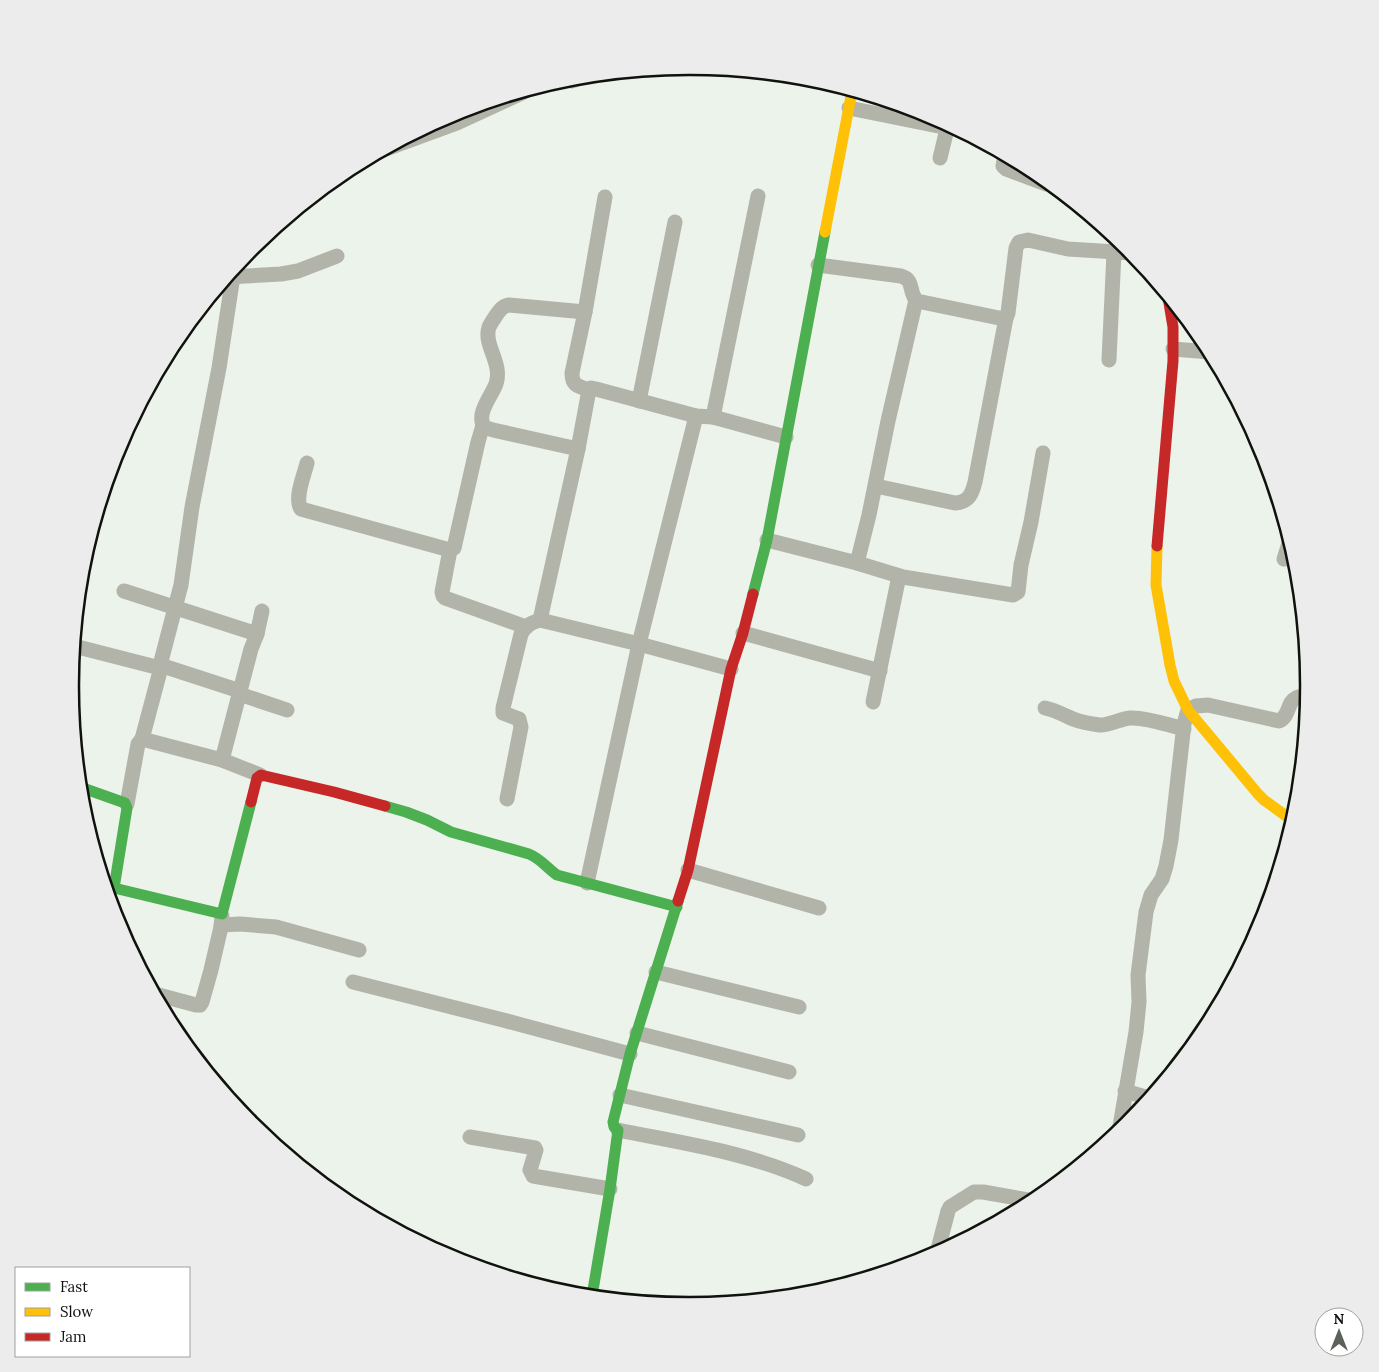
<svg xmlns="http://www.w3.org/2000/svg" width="1379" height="1372" font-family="Lora,serif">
	<rect width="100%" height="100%" fill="#ecf3ea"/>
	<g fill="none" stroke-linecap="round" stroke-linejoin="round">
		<!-- street -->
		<g stroke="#b2b4a9" stroke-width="15">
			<path d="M565 79 572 81 584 77"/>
			<path d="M849 108 948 128"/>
			<path d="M386 149 457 123 524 92"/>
			<path d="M1005 155 1003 166 1006 169 1046 184"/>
			<path d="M940 158 948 125"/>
			<path d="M818 265 901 276C915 280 908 292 917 301L999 318H1006L1008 313 1016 248 1019 242 1028 240 1068 249 1132 253"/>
			<path d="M228 277 281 274 298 271 337 256"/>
			<path d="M1173 349 1210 352"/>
			<path d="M1109 360 1114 252"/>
			<path d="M589 390C578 386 572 386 572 373L585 312 605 197"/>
			<path d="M639 401 675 222"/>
			<path d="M713 417 786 437"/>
			<path d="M578 449 493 430 484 427C476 413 491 397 496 384 503 363 483 345 489 327 491 323 493 320 495 317 499 311 502 306 509 305L585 312"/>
			<path d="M307 463C304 476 294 498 301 509L450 550 454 548 478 442 483 425"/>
			<path d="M876 486 955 503C969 502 972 494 975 482L1006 318"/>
			<path d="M767 540 857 563 903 577 1013 595 1018 592 1021 565 1031 522 1043 453"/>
			<path d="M450 550 442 592 443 596 445 598 526 627"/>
			<path d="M1284 559 1290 540"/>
			<path d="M857 563 869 515 888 421 916 300"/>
			<path d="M124 591 257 634"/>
			<path d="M743 633 880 671"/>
			<path d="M74 646 156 667 159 669V675L142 739"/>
			<path d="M160 665 240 691 242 695 287 710"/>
			<path d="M159 669 181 585 192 507 219 368 233 276"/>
			<path d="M731 669 639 644 540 620 578 449 589 390 591 388 596 389 696 416 713 417 758 196"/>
			<path d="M873 702 899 576"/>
			<path d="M1045 708C1055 710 1064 715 1073 719 1081 722 1092 724 1100 725 1111 725 1119 719 1130 718 1145 717 1169 725 1184 729"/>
			<path d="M222 760 251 649 257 634 262 611"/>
			<path d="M507 799 521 727 519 719 503 713V708L521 634C526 625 531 623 540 620"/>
			<path d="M127 804 138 744 142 739 222 760 260 775"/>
			<path d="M688 870 819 908"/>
			<path d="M587 883 639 644 696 416"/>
			<path d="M221 925 240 924 276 927 359 950"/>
			<path d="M656 972 799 1007"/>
			<path d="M353 982 503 1020 630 1054"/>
			<path d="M155 994 196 1005H200L202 1002 211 970 221 927 222 916"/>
			<path d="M637 1033 789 1072"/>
			<path d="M1125 1091 1149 1098"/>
			<path d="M620 1095 798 1135"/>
			<path d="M618 1130C681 1143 747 1152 806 1179"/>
			<path d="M1119 1132 1136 1032 1139 1002 1138 975 1146 912 1151 895 1162 879 1166 866 1171 840 1184 724 1188 710 1196 706 1208 705 1279 721C1290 716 1287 702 1296 698 1299 696 1305 697 1308 696"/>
			<path d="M470 1137 535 1148 536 1150 530 1170 533 1176 610 1189"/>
			<path d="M937 1253 948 1211 950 1207 974 1192H983L1034 1201"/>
		</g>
		<!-- fast -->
		<g stroke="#4caf50" stroke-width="11">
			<path d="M753 594 767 540 825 232"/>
			<path d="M80 787 125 803 127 808 114 888 222 914 251 802"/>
			<path d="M385 806 406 812 427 820 451 832 529 854C541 859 546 867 557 875L677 907"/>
			<path d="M592 1296 610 1189 618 1130 614 1127 613 1122 630 1054 678 901"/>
		</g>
		<!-- slow -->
		<g stroke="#ffc107" stroke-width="11">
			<path d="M825 232 852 91"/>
			<path d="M1157 546 1156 585 1170 665 1174 681 1188 710 1258 794 1264 800 1293 821"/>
		</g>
		<!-- jam -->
		<g stroke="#c62828" stroke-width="11">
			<path d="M1157 546 1173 361V327L1168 297"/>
			<path d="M251 802 257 778 261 775 334 792 385 806"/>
			<path d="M678 901 688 870 731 669 743 633 753 594"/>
		</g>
	</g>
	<!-- crop -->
	<path d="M0 0H1379V1372H0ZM689 75H690A610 610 0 0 1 1300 685V687A610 610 0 0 1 690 1297H689A610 610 0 0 1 79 687V685A610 610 0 0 1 689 75Z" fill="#ececec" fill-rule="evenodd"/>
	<path fill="none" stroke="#0f120d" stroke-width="2.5" d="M689 75H690A610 610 0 0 1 1300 685V687A610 610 0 0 1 690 1297H689A610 610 0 0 1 79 687V685A610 610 0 0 1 689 75Z"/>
	<!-- legend -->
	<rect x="15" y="1267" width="175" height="90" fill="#ffffff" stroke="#9fa09e"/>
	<rect x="25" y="1283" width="25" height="8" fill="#4caf50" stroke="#9fa09e"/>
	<text x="60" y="1292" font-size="15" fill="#0f120d">Fast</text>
	<rect x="25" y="1308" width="25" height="8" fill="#ffc107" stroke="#9fa09e"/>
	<text x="60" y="1317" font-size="15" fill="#0f120d">Slow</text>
	<rect x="25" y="1333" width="25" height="8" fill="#c62828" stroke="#9fa09e"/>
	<text x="60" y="1342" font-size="15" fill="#0f120d">Jam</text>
	<!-- north arrow -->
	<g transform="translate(1339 1332)"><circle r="24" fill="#ffffff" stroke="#9fa09e"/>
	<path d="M0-4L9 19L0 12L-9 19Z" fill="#5c615a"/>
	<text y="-8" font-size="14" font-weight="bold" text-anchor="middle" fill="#0f120d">N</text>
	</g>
</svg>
